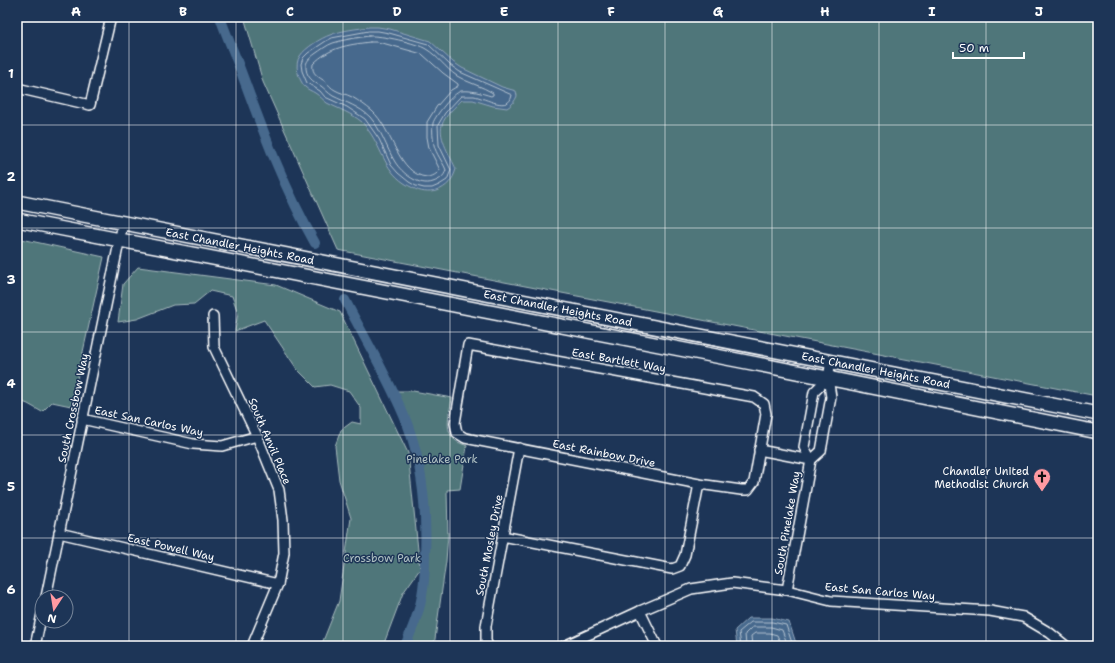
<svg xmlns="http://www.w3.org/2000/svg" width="1115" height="663" font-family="'Shantell Sans',sans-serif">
	<rect width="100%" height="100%" fill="#1d3557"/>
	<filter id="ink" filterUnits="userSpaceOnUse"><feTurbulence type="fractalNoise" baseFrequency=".025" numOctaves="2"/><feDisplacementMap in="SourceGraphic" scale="8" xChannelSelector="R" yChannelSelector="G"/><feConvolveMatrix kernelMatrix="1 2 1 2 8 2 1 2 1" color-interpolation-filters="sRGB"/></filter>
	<g filter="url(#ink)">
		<!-- green -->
		<g fill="#4f767a" stroke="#a7babc">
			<path d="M244 17H1098L1097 396 338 250 263 82Z"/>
			<path d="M17 238 104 257 71 406 52 402 42 412 28 404 17 400Z"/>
			<path d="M138 267 276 285 340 312 408 453 420 569 403 593 383 646H321L339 601 351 518 339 480 335 446 341 430 352 422 361 424V408L349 391 330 385 315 387 297 369 264 320 235 331 238 313 232 296 210 291 194 304 173 305 137 319 118 322 123 284Z"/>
			<path d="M395 391H413L452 398C450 411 443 430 455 440 458 443 464 444 467 446L460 489 447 490 448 535 446 561 434 646H408L420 616 426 588 428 559 427 503 419 458 406 414Z"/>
		</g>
		<!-- water -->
		<g fill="#46698d" stroke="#90a5bb">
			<path d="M369 27H378L390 29 430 41 453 62 462 68 502 87 516 91 517 96C515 101 512 105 507 108L493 106 473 100H462C455 107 445 115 442 125 438 138 451 157 456 169 453 180 447 187 436 191 429 193 420 192 413 188 386 175 385 156 371 134 368 130 365 125 362 122 351 113 339 109 327 103 323 100 320 96 315 93 312 91 308 90 305 87 298 79 294 64 300 56 305 48 321 38 330 35 342 30 356 29 369 27Z"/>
			<path d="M748 618H772L789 622 797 646H737L735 630Z"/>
		</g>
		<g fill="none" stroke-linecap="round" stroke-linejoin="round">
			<!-- shore -->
			<g stroke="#b5c3d1" stroke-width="1">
				<path d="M369 31H378L389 33 428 44 450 65 460 72 512 95C509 113 486 98 474 96 470 96 465 96 461 96L445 113 438 125 439 145 451 170 447 180 439 185 432 188H424L416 186 409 182 398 173 391 165 379 139 365 119 347 107 325 97 320 91 307 83 302 71 301 64 303 58 308 53 326 41 332 38Z"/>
				<path d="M369 36C381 35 417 43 426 49 438 56 445 68 457 76 468 83 482 86 493 93V95L491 96C481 93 472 90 461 91 453 93 435 116 433 123 432 130 433 139 434 145 436 154 443 162 446 170 444 177 439 180 433 182 419 187 402 173 395 162 386 147 382 131 370 117 360 107 345 102 333 96 328 93 325 89 321 86 313 82 305 76 306 65 307 60 311 57 315 54 321 50 327 45 333 43 345 39 357 38 369 36Z"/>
				<path d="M370 42H377L386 44 422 54 443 73 458 84V86L451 90 437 106 427 122V137L429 148 440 170C437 174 432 177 427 177 398 175 392 128 372 111 366 106 359 101 352 97 346 94 340 93 335 90 331 88 329 85 326 82 319 77 311 74 313 64 330 47 347 45 370 42Z"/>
				<path d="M741 646 739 632 751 622H772L786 625 793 646"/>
				<path d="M746 646 745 634 752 627H771L782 630 788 646"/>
				<path d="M752 646 751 636 755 633H770L777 635 782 646"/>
			</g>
			<!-- canal -->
			<g stroke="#46698d" stroke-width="10">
				<path d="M220 17C227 37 236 57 243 77 264 134 285 190 315 243"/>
				<path d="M345 300C366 341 390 380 407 423 423 466 427 509 425 555 425 575 424 596 417 615 414 625 409 636 405 646"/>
			</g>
			<!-- minor casing -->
			<g stroke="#fff" stroke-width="12">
				<g id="minor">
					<path d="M17 88 90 105 111 17"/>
					<path d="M213 316 214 347 257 436 279 490 283 520 284 553 278 584 252 646"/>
					<path d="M468 345 754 397 764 404 766 414 754 482 748 490H741L699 484 465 438 457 433 455 423Z"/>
					<path d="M82 419 193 444 222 446 257 436"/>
					<path d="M759 450 811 460"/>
					<path d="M811 460 804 447 814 392 828 378"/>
					<path d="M59 533 278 584"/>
					<path d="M502 536 672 569 680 566 685 555 699 484"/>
					<path d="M787 590 811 460 821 451 831 397 828 378 831 361"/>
					<path d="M46 597 123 223"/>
					<path d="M640 611 657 646"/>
					<path d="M35 646 42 614"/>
					<path d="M488 646 486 641V626L519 448"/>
					<path d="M564 646 640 611 691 589 732 583 787 590 831 601 990 611 1023 617 1050 633 1066 646"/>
				</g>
			</g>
			<!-- secondary casing -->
			<g stroke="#fff" stroke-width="16">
				<g id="secondary">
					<path d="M17 202 1098 414"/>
					<path d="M17 220 752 363 1098 432"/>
				</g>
			</g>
			<!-- minor -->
			<use href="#minor" stroke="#1d3557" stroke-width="9"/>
			<!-- secondary -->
			<use href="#secondary" stroke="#1d3557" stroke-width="13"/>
		</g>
	</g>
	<!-- grid -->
	<path fill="none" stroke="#fff" stroke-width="1" stroke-opacity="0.55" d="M129 17V646M236 17V646M343 17V646M450 17V646M558 17V646M665 17V646M772 17V646M879 17V646M986 17V646M17 125H1098M17 228H1098M17 332H1098M17 435H1098M17 538H1098"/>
	<!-- icons -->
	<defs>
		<g id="church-pin" transform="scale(0.9)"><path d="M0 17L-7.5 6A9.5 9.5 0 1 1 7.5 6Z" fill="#ff9aa2" stroke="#1d3557"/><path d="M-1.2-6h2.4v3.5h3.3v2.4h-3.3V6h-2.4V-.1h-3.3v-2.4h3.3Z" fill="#111"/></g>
	</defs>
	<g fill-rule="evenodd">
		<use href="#church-pin" x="1042" y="477"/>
	</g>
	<g text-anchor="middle" stroke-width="3" stroke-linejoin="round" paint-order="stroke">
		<!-- street labels -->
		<g font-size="11" fill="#fff" stroke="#1d3557">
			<text transform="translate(240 246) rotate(11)" y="4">East Chandler Heights Road</text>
			<text transform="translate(558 308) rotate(11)" y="4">East Chandler Heights Road</text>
			<text transform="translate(619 360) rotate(10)" y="4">East Bartlett Way</text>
			<text transform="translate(876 370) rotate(11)" y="4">East Chandler Heights Road</text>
			<text transform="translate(73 408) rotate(-78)" y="4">South Crossbow Way</text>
			<text transform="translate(149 421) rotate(12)" y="4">East San Carlos Way</text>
			<text transform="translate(270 441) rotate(67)" y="4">South Anvil Place</text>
			<text transform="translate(604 453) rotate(11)" y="4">East Rainbow Drive</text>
			<text transform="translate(787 523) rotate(-80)" y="4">South Pinelake Way</text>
			<text transform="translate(489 545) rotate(-79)" y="4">South Mosley Drive</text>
			<text transform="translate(171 547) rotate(13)" y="4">East Powell Way</text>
			<text transform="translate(880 591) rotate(5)" y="4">East San Carlos Way</text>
		</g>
		<!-- park labels -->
		<g font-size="11" fill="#b0c1c3" stroke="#1d3557">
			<text x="442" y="463">Pinelake Park</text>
			<text x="382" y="562">Crossbow Park</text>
		</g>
		<!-- poi labels -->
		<g font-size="11" fill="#fff" stroke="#1d3557" text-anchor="end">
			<text x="1029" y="475">Chandler United<tspan x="1029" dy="13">Methodist Church</tspan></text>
		</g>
	</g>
	<!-- margin -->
	<rect width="1115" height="663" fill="none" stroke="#1d3557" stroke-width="44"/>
	<!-- north arrow -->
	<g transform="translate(54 609) rotate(192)"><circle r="19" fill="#1d3557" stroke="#77869a"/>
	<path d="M0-3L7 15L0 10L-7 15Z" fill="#ff9aa2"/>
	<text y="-6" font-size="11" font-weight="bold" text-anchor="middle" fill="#ffffff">N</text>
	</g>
	<!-- scale -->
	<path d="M953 52v6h71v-6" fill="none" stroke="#ffffff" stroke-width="2"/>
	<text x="959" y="52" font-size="12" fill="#ffffff" stroke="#1d3557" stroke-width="3" paint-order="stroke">50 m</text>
	<rect x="22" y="22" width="1071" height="619" fill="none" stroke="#fff" stroke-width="1.5"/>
	<g font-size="13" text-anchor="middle" font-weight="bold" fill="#fff">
		<text x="76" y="16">A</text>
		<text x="183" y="16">B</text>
		<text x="290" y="16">C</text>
		<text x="397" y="16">D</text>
		<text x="504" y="16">E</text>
		<text x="611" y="16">F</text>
		<text x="718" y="16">G</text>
		<text x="825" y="16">H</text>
		<text x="932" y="16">I</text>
		<text x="1039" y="16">J</text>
		<text x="11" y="78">1</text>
		<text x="11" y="181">2</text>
		<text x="11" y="284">3</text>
		<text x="11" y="388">4</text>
		<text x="11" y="491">5</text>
		<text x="11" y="594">6</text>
	</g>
</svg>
